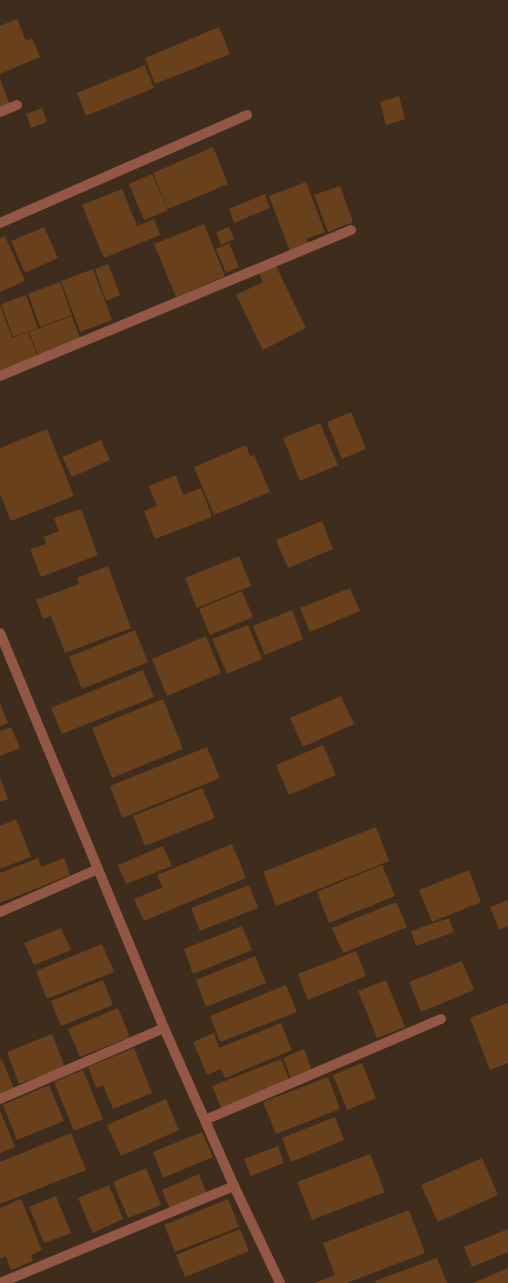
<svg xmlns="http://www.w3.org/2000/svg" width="508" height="1283" font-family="Figtree,sans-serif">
	<rect width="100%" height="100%" fill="#3e2c1c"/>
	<!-- building -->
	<g fill="#68411c">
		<path d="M17 19 26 41 32 38 40 57 0 74V26Z"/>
		<path d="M219 27 230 54 155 84 145 58Z"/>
		<path d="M145 65 154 88 86 116 77 93Z"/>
		<path d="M0 79 10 105 0 110Z"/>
		<path d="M399 96 405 119 386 125 380 102Z"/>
		<path d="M42 108 47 122 31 128 26 114Z"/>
		<path d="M213 147 228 184 168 209 153 173Z"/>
		<path d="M152 174 168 210 144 220 129 184Z"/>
		<path d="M306 182 325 232 306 239 308 244 290 251 269 196Z"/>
		<path d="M340 186 353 222 328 232 314 195Z"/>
		<path d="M122 189 137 226 154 219 160 235 104 258 82 205Z"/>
		<path d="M265 194 270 208 234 223 229 209Z"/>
		<path d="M204 224 225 276 176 297 154 244Z"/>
		<path d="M44 227 58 258 25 273 11 241Z"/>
		<path d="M229 227 234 239 221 245 216 232Z"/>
		<path d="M5 236 25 281 0 292V239Z"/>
		<path d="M229 243 239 267 226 273 216 249Z"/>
		<path d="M108 264 120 295 106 301 95 269Z"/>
		<path d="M275 264 306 328 263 350 236 295 263 282 259 273Z"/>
		<path d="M93 269 112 320 80 332 61 281Z"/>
		<path d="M60 282 72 315 40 327 28 294Z"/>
		<path d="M26 295 38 328 13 337 1 304Z"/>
		<path d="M0 305 12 338 28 332 38 358 0 372Z"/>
		<path d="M72 316 80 339 38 355 29 332Z"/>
		<path d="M351 412 366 449 342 459 327 422Z"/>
		<path d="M320 423 338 465 300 481 283 438Z"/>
		<path d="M47 429 74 496 11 521 0 494V448Z"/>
		<path d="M101 440 110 460 72 477 62 457Z"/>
		<path d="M246 445 250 456 254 455 270 492 214 515 194 467Z"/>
		<path d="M176 475 183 495 201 488 212 517 155 539 144 511 157 506 149 486Z"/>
		<path d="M81 509 98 555 41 577 30 549 46 544 44 537 59 531 54 518Z"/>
		<path d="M322 521 333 549 288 568 276 540Z"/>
		<path d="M239 556 251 586 197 608 185 578Z"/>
		<path d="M108 566 131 628 65 653 51 616 43 619 36 600 79 584 77 578Z"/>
		<path d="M350 588 360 611 310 632 300 608Z"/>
		<path d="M242 591 253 617 210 635 199 609Z"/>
		<path d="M292 610 303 639 265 655 253 626Z"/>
		<path d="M248 625 262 659 227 674 212 639Z"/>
		<path d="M135 630 148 662 82 689 69 657Z"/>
		<path d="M206 636 221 673 167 696 152 659Z"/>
		<path d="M143 670 154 697 62 734 51 708Z"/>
		<path d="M341 696 354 724 303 747 290 718Z"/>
		<path d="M163 699 183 749 112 778 92 728Z"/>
		<path d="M0 703 8 723 0 726Z"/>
		<path d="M11 727 20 748 0 756V731Z"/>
		<path d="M323 745 336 775 289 795 276 765Z"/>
		<path d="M207 747 220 778 122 818 110 786Z"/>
		<path d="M0 778 8 799 0 802Z"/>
		<path d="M202 788 215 818 145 846 133 816Z"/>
		<path d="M16 819 31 857 0 869V826Z"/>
		<path d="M376 827 389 861 276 906 263 872Z"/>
		<path d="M232 844 246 878 144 921 134 899 163 887 157 875Z"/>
		<path d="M163 846 172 866 126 884 118 865Z"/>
		<path d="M38 858 41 867 64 858 70 875 0 903V873Z"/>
		<path d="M382 865 395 896 329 923 317 892Z"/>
		<path d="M469 870 481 902 432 922 419 890Z"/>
		<path d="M249 885 258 908 200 931 191 908Z"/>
		<path d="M508 900V926L499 930 490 907Z"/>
		<path d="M396 902 407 927 343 953 332 928Z"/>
		<path d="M449 918 454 932 416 946 411 931Z"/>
		<path d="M242 926 252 950 193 974 184 949Z"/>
		<path d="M61 928 71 950 34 965 24 943Z"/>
		<path d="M102 944 114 972 47 999 36 971Z"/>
		<path d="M356 951 366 976 308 1000 298 974Z"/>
		<path d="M255 956 266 983 206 1007 196 980Z"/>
		<path d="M462 961 474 990 421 1012 409 982Z"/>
		<path d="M103 980 113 1005 61 1026 51 1001Z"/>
		<path d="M386 980 405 1027 377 1038 358 991Z"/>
		<path d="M286 985 297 1012 220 1042 210 1016Z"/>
		<path d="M508 1003V1063L490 1070 470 1018Z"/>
		<path d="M118 1008 130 1037 80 1057 68 1029Z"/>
		<path d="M281 1023 292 1050 225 1078 221 1069 207 1075 193 1042 214 1033 219 1048Z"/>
		<path d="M52 1034 65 1067 19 1084 7 1052Z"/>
		<path d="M134 1048 152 1093 113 1109 103 1085 96 1088 88 1067Z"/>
		<path d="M304 1049 313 1073 292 1081 283 1058Z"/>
		<path d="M2 1059 14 1089 0 1095V1060Z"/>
		<path d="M281 1059 290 1082 222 1110 212 1086Z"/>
		<path d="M362 1063 376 1098 347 1110 333 1075Z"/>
		<path d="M83 1070 103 1119 74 1131 54 1082Z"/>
		<path d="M328 1077 340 1109 276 1134 263 1102Z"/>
		<path d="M49 1085 64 1121 17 1140 3 1105Z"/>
		<path d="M166 1099 179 1130 121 1156 107 1125Z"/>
		<path d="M0 1110 15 1147 0 1153Z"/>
		<path d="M335 1117 344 1140 291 1162 282 1138Z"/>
		<path d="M202 1132 213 1157 163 1178 153 1152Z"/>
		<path d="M71 1133 86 1170 0 1204V1162Z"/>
		<path d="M278 1146 284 1163 251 1176 244 1159Z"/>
		<path d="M370 1154 385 1192 312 1220 297 1182Z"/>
		<path d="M482 1158 498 1195 438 1222 421 1185Z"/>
		<path d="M146 1168 161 1205 128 1218 113 1182Z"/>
		<path d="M199 1174 207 1194 170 1209 162 1190Z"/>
		<path d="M109 1185 123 1219 93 1233 78 1198Z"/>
		<path d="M56 1196 71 1233 44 1243 29 1207Z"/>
		<path d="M21 1199 42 1250 31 1255 33 1261 11 1270 6 1256 0 1259V1208Z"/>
		<path d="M228 1199 239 1227 175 1252 164 1225Z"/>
		<path d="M409 1210 425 1253 347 1283H314L335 1275 323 1243Z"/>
		<path d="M240 1229 249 1251 185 1277 176 1255Z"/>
		<path d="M508 1229V1252L472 1267 464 1247Z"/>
		<path d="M437 1258 447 1283H376L375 1281Z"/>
		<path d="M508 1268V1283H473Z"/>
	</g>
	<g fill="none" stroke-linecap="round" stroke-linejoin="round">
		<!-- minor -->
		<g stroke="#925745" stroke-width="10">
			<path d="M0 112 17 105"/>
			<path d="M0 223 247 115"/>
			<path d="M0 376 351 230"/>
			<path d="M0 633 164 1028 234 1186 280 1283"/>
			<path d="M0 912 98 869"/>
			<path d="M0 1099 164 1028"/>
			<path d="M205 1120 441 1019"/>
			<path d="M0 1283 234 1186"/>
		</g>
	</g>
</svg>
